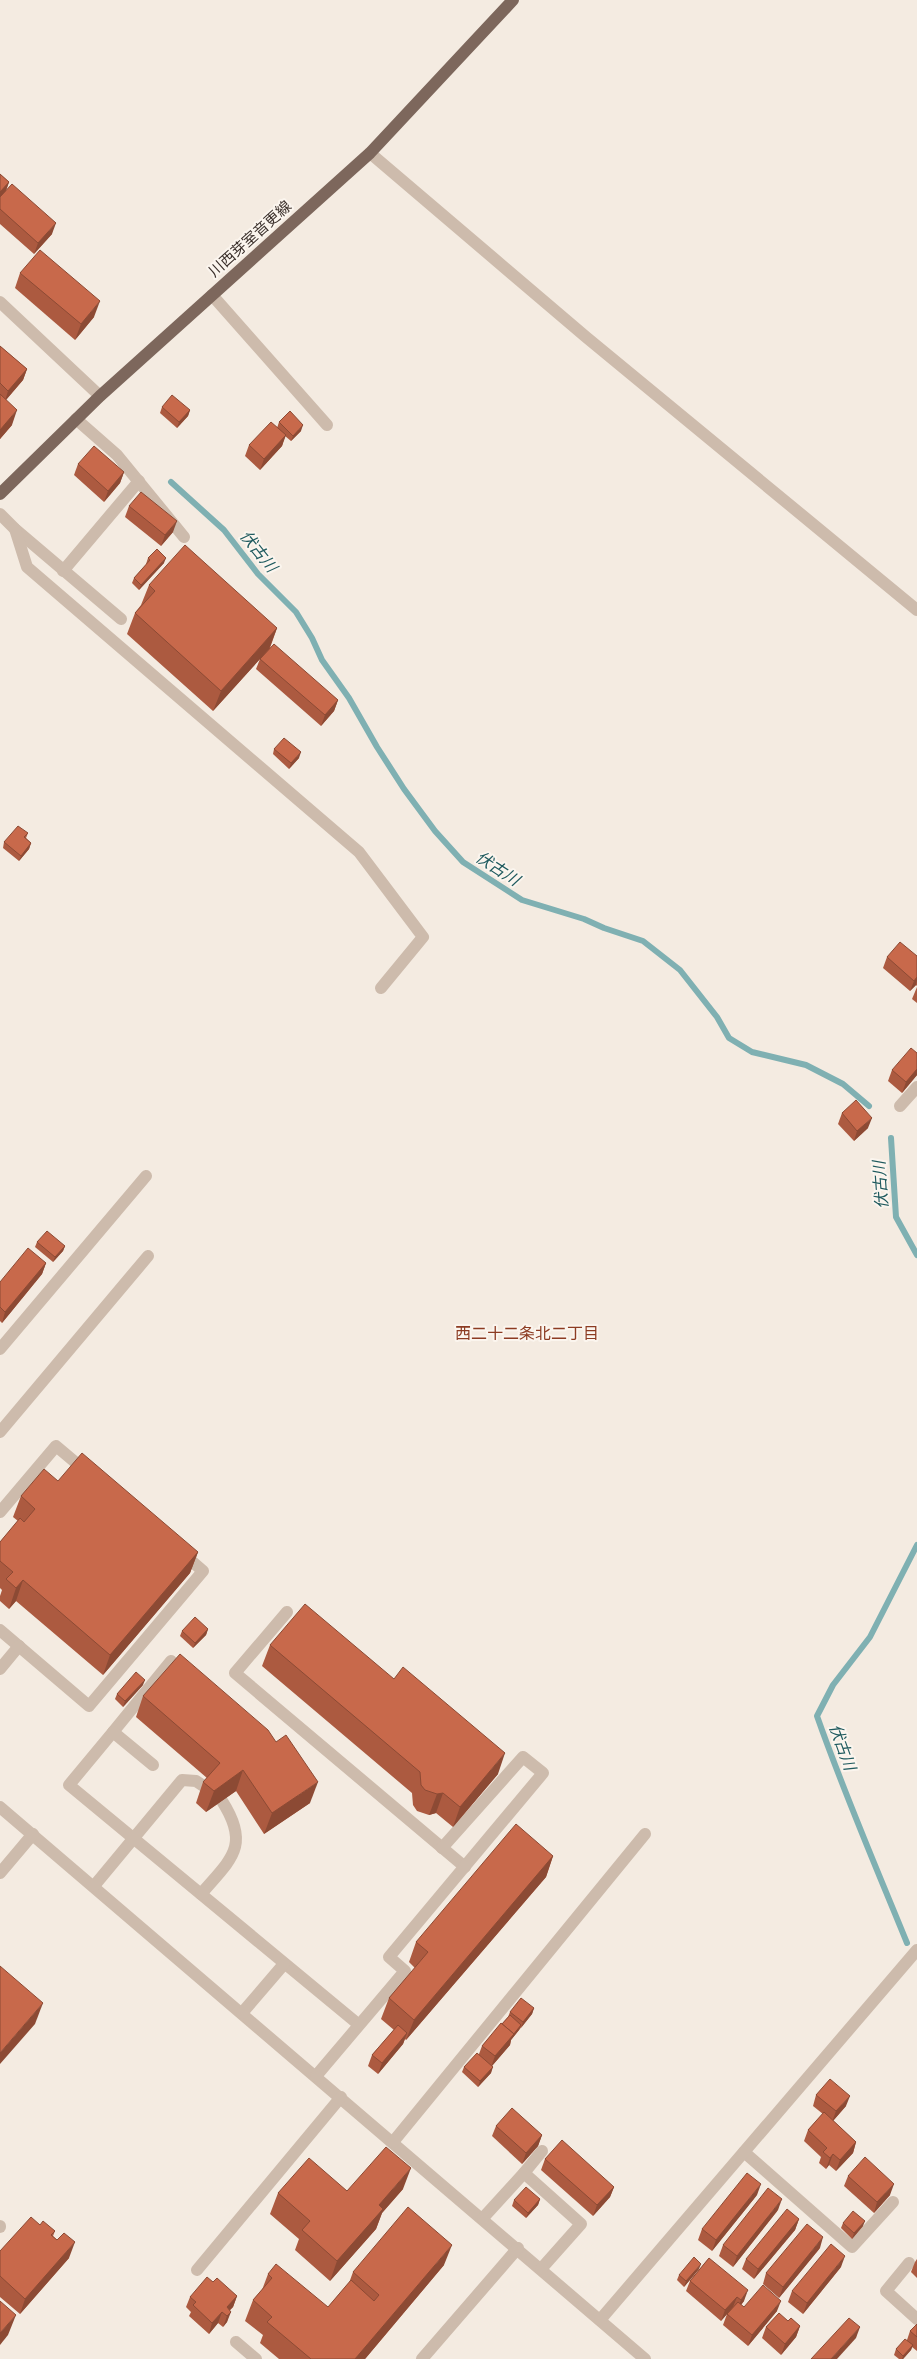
<svg xmlns="http://www.w3.org/2000/svg" width="917" height="2359" font-family="Quicksand,'Noto Sans JP',sans-serif">
	<rect width="100%" height="100%" fill="#f4ebe1"/>
	<g fill="none" stroke-linecap="round" stroke-linejoin="round">
		<!-- stream -->
		<g stroke="#7fb0b2" stroke-width="6">
			<path d="M171 482 224 530 258 574 296 612 312 638 322 660 349 698 377 747 404 789 435 831 463 862 522 900 584 919 604 928 643 941 680 970 717 1017 729 1038 752 1052 806 1065 843 1084 869 1106"/>
			<path d="M891 1138 896 1217 917 1255"/>
			<path d="M907 1943C876 1867 844 1793 817 1716L833 1685 870 1637 917 1545"/>
		</g>
		<!-- minor -->
		<g stroke="#cdbbac" stroke-width="12">
			<path d="M370 153 586 337 917 610"/>
			<path d="M212 295 327 425"/>
			<path d="M0 302 100 396"/>
			<path d="M76 419 117 455 184 537"/>
			<path d="M0 514 15 529 121 619"/>
			<path d="M15 529 27 567 359 852 423 937 381 988"/>
			<path d="M63 571 139 481"/>
			<path d="M900 1106 917 1087"/>
			<path d="M0 1349 146 1176"/>
			<path d="M0 1432 148 1256"/>
			<path d="M0 1512 56 1446 88 1473"/>
			<path d="M287 1612 235 1673 465 1867"/>
			<path d="M0 1630 89 1706 203 1571 181 1552"/>
			<path d="M0 1669 19 1646"/>
			<path d="M113 1732 171 1661"/>
			<path d="M153 1765 113 1732 69 1785 358 2024"/>
			<path d="M0 1807 645 2359"/>
			<path d="M0 1873 33 1834"/>
			<path d="M94 1886 182 1780 196 1781 208 1789"/>
			<path d="M201 1894C231 1859 251 1846 222 1801"/>
			<path d="M242 2013 284 1964"/>
			<path d="M316 2076 405 1971 389 1957 543 1773 523 1757 442 1848"/>
			<path d="M393 2142 645 1834"/>
			<path d="M744 2152 852 2247 893 2202"/>
			<path d="M524 2173 542 2151"/>
			<path d="M483 2218 524 2173 581 2224 541 2269"/>
			<path d="M0 2226V2227"/>
			<path d="M909 2263 886 2291 917 2319"/>
			<path d="M197 2270 341 2097"/>
			<path d="M600 2320 917 1950"/>
			<path d="M236 2342 256 2359"/>
			<path d="M422 2359 518 2248"/>
		</g>
		<!-- major -->
		<path stroke="#7d675c" stroke-width="12" d="M0 494 100 396 370 153 513 0"/>
	</g>
	<!-- wall -->
	<g fill="#ac5a40">
		<path d="M0 174 9 182 6 191 52 234 34 254 0 224Z"/>
		<path d="M20 273 94 317 75 340 15 288Z"/>
		<path d="M0 346 27 369 23 380 6 400 12 425 0 439Z"/>
		<path d="M162 407 190 410 188 416 177 428 160 413Z"/>
		<path d="M279 422 301 431 291 441 285 436 282 446 260 470 245 456 249 445 277 428Z"/>
		<path d="M78 464 124 472 120 483 104 502 74 475Z"/>
		<path d="M129 506 173 532 161 546 125 517Z"/>
		<path d="M148 558 164 563 139 590 132 583 134 578 147 564H146Z"/>
		<path d="M149 585 277 628 270 648 338 700 334 711 321 726 256 669 260 659 213 711 127 634 135 613 141 605Z"/>
		<path d="M274 749 299 758 289 769 273 754Z"/>
		<path d="M28 833 26 838 31 843 29 849 19 861 3 848 4 842Z"/>
		<path d="M917 956V986L916 985 910 991 883 968 887 957Z"/>
		<path d="M917 987V1003L912 999Z"/>
		<path d="M917 1053V1075L902 1093 888 1081 892 1070Z"/>
		<path d="M842 1113 868 1128 854 1141 838 1124Z"/>
		<path d="M37 1242 65 1246 63 1251 53 1262 35 1247Z"/>
		<path d="M46 1263 42 1274 2 1323 0 1321V1282Z"/>
		<path d="M58 1481 198 1552 190 1573 103 1675 16 1601 9 1609 0 1601V1596L2 1590 0 1588V1542L18 1521 13 1517 21 1496Z"/>
		<path d="M208 1629 206 1635 193 1648 180 1636 182 1631Z"/>
		<path d="M270 1645 498 1774 453 1827 436 1813 429 1815 417 1811 413 1805 412 1793 262 1666Z"/>
		<path d="M143 1685 123 1707 115 1699 117 1694Z"/>
		<path d="M143 1696 310 1803 264 1834 236 1791 206 1812 196 1803 203 1782 207 1778 136 1717Z"/>
		<path d="M553 1856 546 1877 406 2040 405 2039 403 2044 378 2074 368 2066 372 2055 394 2030 381 2019 389 1998 415 1968 409 1962 416 1942Z"/>
		<path d="M534 2008 532 2014 511 2040 510 2045 492 2066 491 2073 478 2087 462 2072 464 2067 479 2054 482 2046 508 2017 510 2012Z"/>
		<path d="M816 2095 846 2106 833 2121 856 2142 853 2153 836 2171 829 2165 826 2169 819 2163 821 2157 804 2141 808 2130 823 2114 813 2106Z"/>
		<path d="M496 2126 542 2135 538 2146 522 2164 492 2136Z"/>
		<path d="M545 2159 614 2187 610 2197 593 2216 541 2170Z"/>
		<path d="M848 2176 890 2195 874 2213 844 2186Z"/>
		<path d="M403 2189 382 2213 376 2229 330 2281 295 2250 299 2239 270 2214 278 2193Z"/>
		<path d="M757 2195 712 2251 698 2240 702 2229Z"/>
		<path d="M540 2199 538 2205 526 2218 512 2206 514 2200Z"/>
		<path d="M778 2210 733 2267 719 2256 723 2245Z"/>
		<path d="M799 2219 795 2230 754 2279 742 2269 746 2259Z"/>
		<path d="M843 2223 863 2226 852 2239 841 2228Z"/>
		<path d="M40 2225 55 2231 53 2236 57 2240 69 2258 20 2314 0 2297V2251Z"/>
		<path d="M820 2248 779 2298 763 2284 766 2273Z"/>
		<path d="M709 2258 744 2301 741 2305 744 2307 777 2311 748 2346 723 2325 727 2314 721 2321 686 2291 690 2281Z"/>
		<path d="M917 2259V2278L911 2272 915 2262Z"/>
		<path d="M444 2265 365 2359H279L260 2343 263 2335 245 2321 253 2300 262 2290 268 2274 328 2307 349 2283 353 2272Z"/>
		<path d="M841 2267 803 2314 788 2302 792 2291Z"/>
		<path d="M699 2269 684 2287 677 2280 679 2275Z"/>
		<path d="M213 2282 237 2296 233 2307 230 2310 227 2322 223 2327 218 2323 209 2334 189 2316 191 2312 186 2307 190 2297Z"/>
		<path d="M788 2321 800 2326 796 2337 781 2355 762 2338 766 2327Z"/>
		<path d="M917 2324V2351L912 2347 911 2350 903 2359H899L894 2355 896 2349 907 2340 910 2331Z"/>
	</g>
	<!-- shaded-wall -->
	<g fill="#8c4a34">
		<path d="M9 182 5 193 0 198V192Z"/>
		<path d="M56 223 52 234 34 254 38 243Z"/>
		<path d="M100 301 94 317 75 340 81 324Z"/>
		<path d="M27 369 23 380 5 401 8 391Z"/>
		<path d="M17 410 12 425 0 439V430Z"/>
		<path d="M190 410 188 416 177 428 179 422Z"/>
		<path d="M303 425 301 431 291 441 293 436Z"/>
		<path d="M286 435 282 446 260 470 264 459Z"/>
		<path d="M124 472 120 483 104 502 108 491Z"/>
		<path d="M177 521 173 532 161 546 165 535Z"/>
		<path d="M166 558 164 563 139 590 141 585Z"/>
		<path d="M277 628 269 649 213 711 221 691Z"/>
		<path d="M338 700 334 711 321 726 325 715Z"/>
		<path d="M301 752 299 758 289 769 291 763Z"/>
		<path d="M31 843 29 849 19 861 21 856Z"/>
		<path d="M917 977V981L916 985 910 991 914 981Z"/>
		<path d="M917 1069V1075L902 1093 906 1082Z"/>
		<path d="M872 1118 868 1128 854 1141 857 1131Z"/>
		<path d="M65 1246 63 1251 53 1262 55 1257Z"/>
		<path d="M46 1263 42 1274 2 1323 5 1312Z"/>
		<path d="M198 1552 190 1573 103 1675 110 1655Z"/>
		<path d="M23 1580 16 1601 9 1609 16 1588Z"/>
		<path d="M208 1629 206 1635 193 1648 195 1643Z"/>
		<path d="M145 1680 143 1685 123 1707 125 1701Z"/>
		<path d="M505 1753 498 1774 453 1827 460 1807Z"/>
		<path d="M243 1770 236 1791 206 1812 214 1791Z"/>
		<path d="M318 1782 310 1803 264 1834 272 1813Z"/>
		<path d="M443 1793 436 1813 429 1815 437 1794Z"/>
		<path d="M553 1856 546 1877 406 2040 414 2020Z"/>
		<path d="M43 2003 35 2024 0 2064V2053Z"/>
		<path d="M534 2008 532 2014 521 2028 523 2022Z"/>
		<path d="M521 2025 519 2030 511 2040 510 2045 491 2067 495 2056Z"/>
		<path d="M407 2033 403 2044 378 2074 382 2063Z"/>
		<path d="M493 2067 491 2073 478 2087 480 2081Z"/>
		<path d="M850 2096 846 2106 832 2122 836 2111Z"/>
		<path d="M542 2135 538 2146 522 2164 526 2153Z"/>
		<path d="M856 2142 853 2153 836 2171 840 2160Z"/>
		<path d="M833 2154 829 2165 826 2169 830 2158Z"/>
		<path d="M411 2168 403 2189 382 2213 376 2229 330 2281 337 2261 379 2205Z"/>
		<path d="M761 2184 757 2195 712 2251 716 2240Z"/>
		<path d="M894 2184 890 2195 874 2213 877 2202Z"/>
		<path d="M614 2187 610 2197 593 2216 597 2205Z"/>
		<path d="M540 2199 538 2205 526 2218 528 2213Z"/>
		<path d="M782 2199 778 2210 733 2267 737 2256Z"/>
		<path d="M799 2219 795 2230 754 2279 758 2269Z"/>
		<path d="M865 2221 863 2226 852 2239 854 2233Z"/>
		<path d="M823 2237 820 2248 779 2298 783 2287Z"/>
		<path d="M75 2242 69 2258 20 2314 25 2299Z"/>
		<path d="M452 2245 444 2265 365 2359H355Z"/>
		<path d="M845 2256 841 2267 803 2314 807 2303Z"/>
		<path d="M701 2264 699 2269 684 2287 686 2281Z"/>
		<path d="M748 2290 744 2301 737 2310 741 2300Z"/>
		<path d="M237 2296 233 2307 225 2315 227 2307Z"/>
		<path d="M737 2297 733 2307 721 2321 725 2310Z"/>
		<path d="M781 2301 777 2311 748 2346 752 2335Z"/>
		<path d="M222 2312 218 2323 209 2334 212 2323Z"/>
		<path d="M231 2312 227 2322 223 2327 227 2316Z"/>
		<path d="M16 2315 8 2335 0 2345V2333Z"/>
		<path d="M800 2326 796 2337 781 2355 785 2344Z"/>
		<path d="M860 2327 856 2338 837 2359H831Z"/>
		<path d="M913 2345 911 2350 903 2359H902L903 2356Z"/>
	</g>
	<!-- building -->
	<g fill="#c8694b" stroke="#8c4a34">
		<path d="M0 174 9 182 0 192Z"/>
		<path d="M12 184 56 223 38 243 0 209V197Z"/>
		<path d="M40 250 100 301 81 324 20 273Z"/>
		<path d="M0 346 27 369 8 391 0 383Z"/>
		<path d="M0 394 17 410 0 430Z"/>
		<path d="M172 395 190 410 179 422 162 407Z"/>
		<path d="M290 411 303 425 293 436 279 422Z"/>
		<path d="M271 422 286 435 264 459 249 445Z"/>
		<path d="M94 446 124 472 108 491 78 464Z"/>
		<path d="M141 492 177 521 165 535 129 506Z"/>
		<path d="M185 545 277 628 221 691 135 613 155 591 149 585Z"/>
		<path d="M157 549 166 558 141 585 134 578 150 560 148 558Z"/>
		<path d="M274 644 338 700 325 715 260 659Z"/>
		<path d="M284 738 301 752 291 763 274 749Z"/>
		<path d="M18 826 28 833 24 837 31 843 21 856 4 842Z"/>
		<path d="M900 942 917 956V977L914 981 887 957Z"/>
		<path d="M911 1048 917 1053V1069L906 1082 892 1070Z"/>
		<path d="M856 1100 872 1118 857 1131 842 1113Z"/>
		<path d="M47 1231 65 1246 55 1257 37 1242Z"/>
		<path d="M28 1248 46 1263 5 1312 0 1307V1282Z"/>
		<path d="M82 1453 198 1552 110 1655 23 1580 16 1588 6 1579 13 1572 0 1561V1542L20 1518 24 1522 35 1509 21 1496 44 1469 58 1481Z"/>
		<path d="M305 1604 394 1679 403 1667 505 1753 460 1807 443 1793 437 1794 425 1790 421 1785 420 1772 270 1645Z"/>
		<path d="M195 1617 208 1629 195 1643 182 1631Z"/>
		<path d="M180 1654 268 1730 276 1742 286 1735 318 1782 272 1813 243 1770 214 1791 203 1782 220 1763 143 1696Z"/>
		<path d="M136 1672 145 1680 125 1701 117 1694Z"/>
		<path d="M516 1824 553 1856 414 2020 389 1998 428 1952 416 1942Z"/>
		<path d="M0 1966 43 2003 0 2053Z"/>
		<path d="M521 1998 534 2008 523 2022 510 2012Z"/>
		<path d="M510 2015 521 2025 513 2035 514 2034 502 2024Z"/>
		<path d="M501 2023 514 2034 495 2056 482 2046Z"/>
		<path d="M398 2025 407 2033 382 2063 372 2055Z"/>
		<path d="M477 2053 493 2067 480 2081 464 2067Z"/>
		<path d="M830 2079 850 2096 836 2111 816 2095Z"/>
		<path d="M512 2108 542 2135 526 2153 496 2126Z"/>
		<path d="M824 2112 856 2142 840 2160 833 2154 830 2158 823 2152 827 2148 808 2130Z"/>
		<path d="M562 2140 614 2187 597 2205 545 2159Z"/>
		<path d="M386 2147 411 2168 379 2205 383 2209 337 2261 302 2230 310 2221 278 2193 309 2158 347 2191Z"/>
		<path d="M865 2157 894 2184 877 2202 848 2176Z"/>
		<path d="M747 2173 761 2184 716 2240 702 2229Z"/>
		<path d="M526 2187 540 2199 528 2213 514 2200Z"/>
		<path d="M768 2188 782 2199 737 2256 723 2245Z"/>
		<path d="M408 2207 452 2245 355 2359H311L267 2322 272 2317 253 2300 272 2278 268 2274 276 2264 328 2307 351 2280 374 2301 379 2295 353 2272Z"/>
		<path d="M787 2209 799 2219 758 2269 746 2259Z"/>
		<path d="M853 2211 865 2221 854 2233 843 2223Z"/>
		<path d="M31 2217 40 2225 43 2221 55 2231 51 2235 57 2240 64 2233 75 2242 25 2299 0 2276V2251Z"/>
		<path d="M807 2224 823 2237 783 2287 766 2273Z"/>
		<path d="M831 2244 845 2256 807 2303 792 2291Z"/>
		<path d="M694 2257 701 2264 686 2281 679 2275Z"/>
		<path d="M709 2258 748 2290 741 2300 737 2297 725 2310 690 2281Z"/>
		<path d="M207 2277 213 2282 217 2278 237 2296 227 2307 231 2312 227 2316 222 2312 212 2323 193 2305 196 2302 190 2297Z"/>
		<path d="M763 2285 781 2301 752 2335 727 2314 738 2302 744 2307Z"/>
		<path d="M0 2301 16 2315 0 2333Z"/>
		<path d="M779 2313 788 2321 791 2318 800 2326 785 2344 766 2327Z"/>
		<path d="M849 2318 860 2327 831 2359H811Z"/>
		<path d="M917 2324V2337L910 2331Z"/>
		<path d="M905 2339 913 2345 903 2356 896 2349Z"/>
	</g>
	<g text-anchor="middle" stroke-width="4" stroke-linejoin="round" paint-order="stroke">
		<!-- street labels -->
		<g font-size="15" fill="#3b302b" stroke="#fbf5ee">
			<text transform="translate(250 239) rotate(-42)" y="5">川西芽室音更線</text>
		</g>
		<!-- water labels -->
		<g font-size="16" font-style="italic" fill="#1f5a5e" stroke="#fbf5ee">
			<text transform="translate(259 551) rotate(51)" y="6">伏古川</text>
			<text transform="translate(498 868) rotate(33)" y="6">伏古川</text>
			<text transform="translate(880 1185) rotate(-94)" y="6">伏古川</text>
			<text transform="translate(843 1747) rotate(70)" y="6">伏古川</text>
		</g>
		<!-- neighbourhood labels -->
		<g font-size="16" fill="#8c3b22" stroke="#fbf5ee">
			<text x="527" y="1339">西二十二条北二丁目</text>
		</g>
	</g>
</svg>
